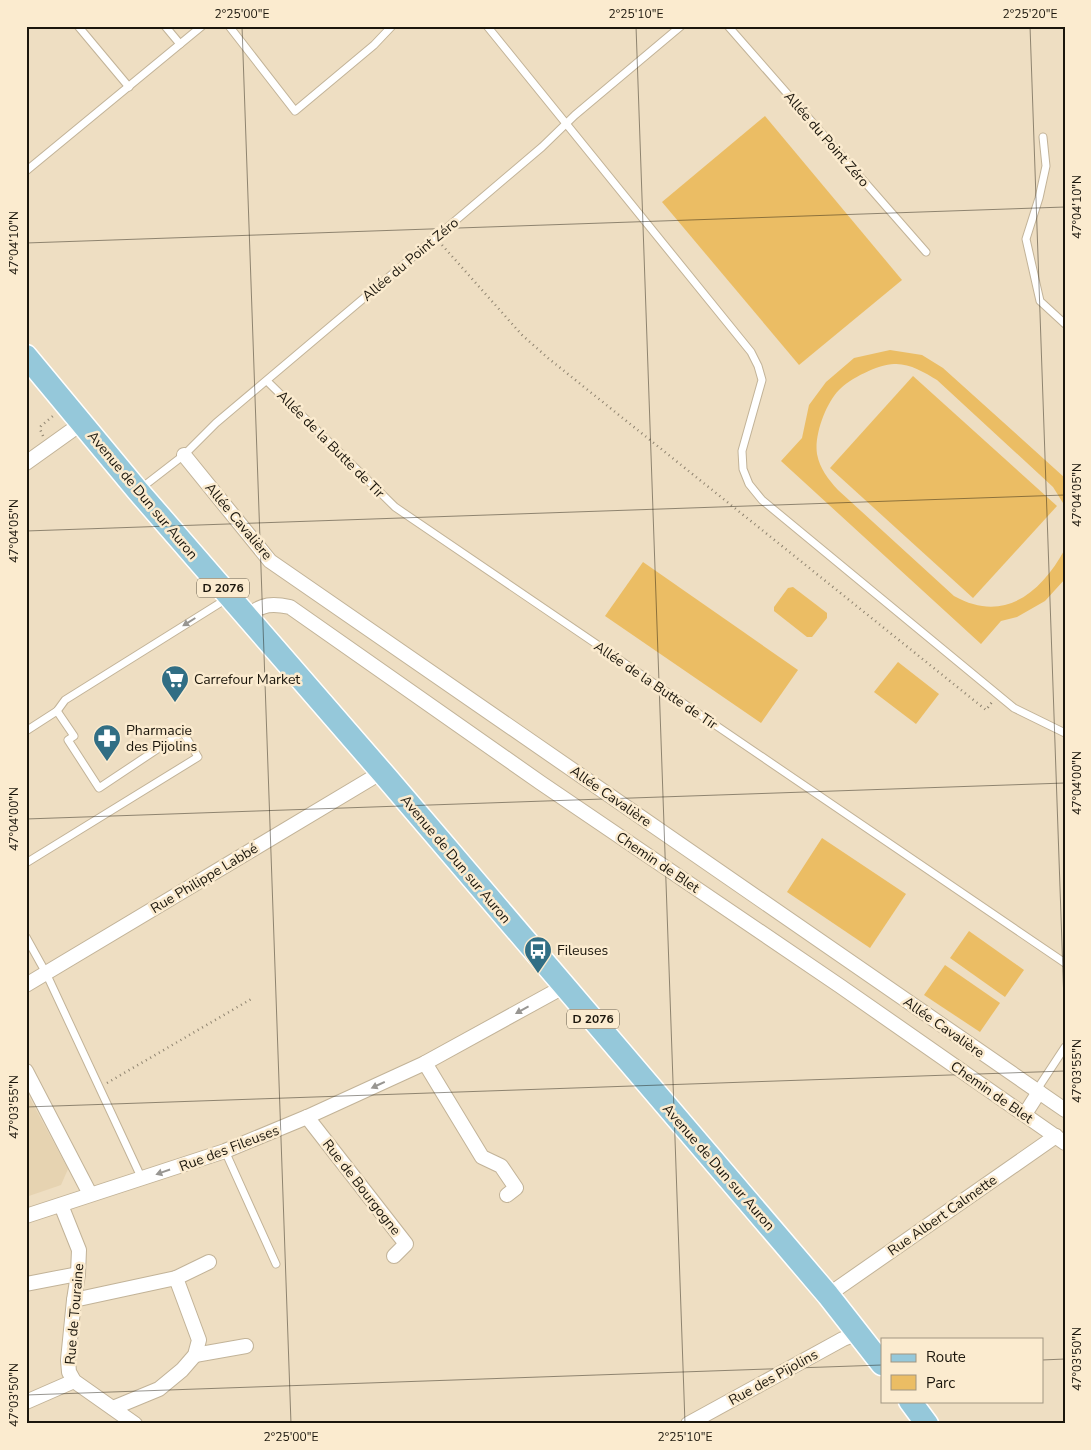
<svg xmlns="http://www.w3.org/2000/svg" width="1091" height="1450" font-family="'Nunito Sans',sans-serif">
	<rect width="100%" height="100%" fill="#eedec2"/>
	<!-- built -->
	<path fill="#e6d3b1" d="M26 1091 68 1169 61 1185 26 1197Z"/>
	<!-- green -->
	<g fill="#ebbd64">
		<path d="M765 116 902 280 799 365 662 202Z"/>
		<path d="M890 350 922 355 943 368 1065 478V512L1063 503 1053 487 937 380C924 372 909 363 894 364 879 364 849 379 839 390 826 403 814 435 817 454 820 469 828 479 838 490L954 596C1004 624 1041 593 1065 549V579L1045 601 1017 617 1001 621 981 644 781 461 802 438 809 405 826 382 854 358Z"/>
		<path d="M913 376 1057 506 973 598 830 468Z"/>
		<path d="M643 562 798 670 761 723 605 616Z"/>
		<path d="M793 587 827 613V618L812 637H807L774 611V607L788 588Z"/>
		<path d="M898 662 939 694 916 724 874 692Z"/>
		<path d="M822 838 906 894 870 948 787 892Z"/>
		<path d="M969 931 1024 970 1005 997 950 958Z"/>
		<path d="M945 965 1000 1003 980 1032 924 995Z"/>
	</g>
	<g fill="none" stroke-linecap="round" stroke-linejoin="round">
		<!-- lane casing -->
		<g stroke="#c2b398" stroke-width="9">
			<g id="lane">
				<path d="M78 26 129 87"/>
				<path d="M165 26 180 44"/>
				<path d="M229 26 295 111 374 45 392 26"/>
				<path d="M487 26 751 352 758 366 762 380 742 451 743 469 749 484 762 500 1014 708 1065 733"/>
				<path d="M728 26 926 252"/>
				<path d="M1043 137 1046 166 1039 198 1026 239 1040 301 1065 324"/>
				<path d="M26 171 202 26"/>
				<path d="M267 381 395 507 1065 963"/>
				<path d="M140 489 184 455 216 423 435 238 542 147 575 115 681 26"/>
				<path d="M26 731 57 711 65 700 228 598"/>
				<path d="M26 863 198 757 183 732 99 788 68 740 74 736 57 711"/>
				<path d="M26 937 46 973 142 1179"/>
				<path d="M1039 1092 1040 1085 1065 1047"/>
				<path d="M225 1151 276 1264"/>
			</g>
		</g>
		<!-- street casing -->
		<g stroke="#c2b398" stroke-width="16">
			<g id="street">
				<path d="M184 455 270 561 1065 1110"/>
				<path d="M26 463 82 423"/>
				<path d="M248 615C263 604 272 603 290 607L541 783 840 986 1065 1143"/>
				<path d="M26 985 382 772"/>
				<path d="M425 1063 482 1157 501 1166 516 1188 507 1195"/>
				<path d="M26 1071 90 1194"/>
				<path d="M1025 1114 1039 1092"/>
				<path d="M307 1117 406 1244 394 1256"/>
				<path d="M61 1205 79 1250 78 1274 74 1300 68 1360 69 1372 74 1381 135 1424"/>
				<path d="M26 1216 225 1151 307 1117 425 1063 565 986"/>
				<path d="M176 1278 209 1262"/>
				<path d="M26 1284 78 1274"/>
				<path d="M828 1295 1056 1136"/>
				<path d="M74 1300 176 1278 199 1340 195 1355 182 1370 159 1389 113 1408"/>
				<path d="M195 1355 246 1346"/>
				<path d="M26 1402 74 1381"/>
				<path d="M688 1424 843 1339 858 1333"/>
			</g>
		</g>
		<!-- primary casing -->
		<g stroke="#fff" stroke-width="25">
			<g id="primary">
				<path d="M26 356 138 491 387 778 828 1295 882 1364"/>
				<path d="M910 1401 927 1424"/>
			</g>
		</g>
		<!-- path -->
		<g stroke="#8f8470" stroke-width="2.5" stroke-dasharray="1 4" stroke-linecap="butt">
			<path d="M442 245 522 335 548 358 986 710 992 702"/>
			<path d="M43 436 40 429 41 426 53 416"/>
			<path d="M107 1083 253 998"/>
		</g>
		<!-- lane -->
		<use href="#lane" stroke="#fff" stroke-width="7"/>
		<!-- street -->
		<use href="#street" stroke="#fff" stroke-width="14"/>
		<!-- primary -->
		<use href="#primary" stroke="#95c8da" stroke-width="22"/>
	</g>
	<!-- one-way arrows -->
	<defs><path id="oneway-solid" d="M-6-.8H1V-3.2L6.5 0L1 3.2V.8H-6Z" transform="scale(1.25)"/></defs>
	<g fill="#989692">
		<use href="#oneway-solid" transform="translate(189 622) rotate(148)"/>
		<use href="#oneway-solid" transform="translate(522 1010) rotate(151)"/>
		<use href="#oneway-solid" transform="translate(378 1085) rotate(155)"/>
		<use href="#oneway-solid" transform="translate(163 1172) rotate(161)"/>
	</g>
	<!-- ticks -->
	<path fill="none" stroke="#1b160c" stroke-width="1" stroke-opacity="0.45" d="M242 26 291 1424M636 26 685 1424M1030 26 1065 1031M26 243 1065 207M26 531 1065 495M26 819 1065 783M26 1107 1065 1071M1042 1360 1065 1359M26 1395 882 1365"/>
	<!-- icons -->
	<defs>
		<g id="supermarket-pin" transform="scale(1.4375)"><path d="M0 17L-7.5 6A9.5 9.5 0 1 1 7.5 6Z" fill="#316e84" stroke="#fbebcf"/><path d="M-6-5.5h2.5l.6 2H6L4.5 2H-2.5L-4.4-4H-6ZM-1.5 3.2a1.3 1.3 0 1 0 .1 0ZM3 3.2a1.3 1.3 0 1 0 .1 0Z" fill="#fff"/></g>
		<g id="pharmacy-pin" transform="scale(1.4375)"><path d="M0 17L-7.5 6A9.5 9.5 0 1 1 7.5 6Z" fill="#316e84" stroke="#fbebcf"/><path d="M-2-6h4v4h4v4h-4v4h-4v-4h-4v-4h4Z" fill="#fff"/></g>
		<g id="bus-pin" transform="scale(1.4375)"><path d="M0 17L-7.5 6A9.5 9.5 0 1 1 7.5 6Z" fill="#316e84" stroke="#fbebcf"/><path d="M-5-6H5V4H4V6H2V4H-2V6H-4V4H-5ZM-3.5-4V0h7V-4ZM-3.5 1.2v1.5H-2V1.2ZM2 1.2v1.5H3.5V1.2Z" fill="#fff"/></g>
	</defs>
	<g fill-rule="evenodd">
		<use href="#supermarket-pin" x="175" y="679"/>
		<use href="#pharmacy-pin" x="107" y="738"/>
		<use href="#bus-pin" x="538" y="950"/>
	</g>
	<g text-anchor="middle" stroke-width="5" stroke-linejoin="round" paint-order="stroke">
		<!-- shield labels -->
		<g fill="#fbebcf" stroke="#5e5646" stroke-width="1">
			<rect x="197" y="578.5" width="52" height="19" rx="4"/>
			<rect x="567" y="1009.5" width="52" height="19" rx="4"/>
		</g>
		<g font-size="12" font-weight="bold" fill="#1b160c">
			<text x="223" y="592">D 2076</text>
			<text x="593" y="1023">D 2076</text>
		</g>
		<!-- street labels -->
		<g font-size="14" fill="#1b160c" stroke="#fbebcf">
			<text transform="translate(827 139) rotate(49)" y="5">Allée du Point Zéro</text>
			<text transform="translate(410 259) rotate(-40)" y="5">Allée du Point Zéro</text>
			<text transform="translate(331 444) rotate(45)" y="5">Allée de la Butte de Tir</text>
			<text transform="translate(143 495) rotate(50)" y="5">Avenue de Dun sur Auron</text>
			<text transform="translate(239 521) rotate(50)" y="5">Allée Cavalière</text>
			<text transform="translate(656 685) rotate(34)" y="5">Allée de la Butte de Tir</text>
			<text transform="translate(611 796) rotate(35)" y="5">Allée Cavalière</text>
			<text transform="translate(456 859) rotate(50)" y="5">Avenue de Dun sur Auron</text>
			<text transform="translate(658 862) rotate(34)" y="5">Chemin de Blet</text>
			<text transform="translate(204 878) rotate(-31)" y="5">Rue Philippe Labbé</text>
			<text transform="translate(944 1027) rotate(35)" y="5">Allée Cavalière</text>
			<text transform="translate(992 1092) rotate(35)" y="5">Chemin de Blet</text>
			<text transform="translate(229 1148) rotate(-21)" y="5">Rue des Fileuses</text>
			<text transform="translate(719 1167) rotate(49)" y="5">Avenue de Dun sur Auron</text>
			<text transform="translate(362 1187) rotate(52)" y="5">Rue de Bourgogne</text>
			<text transform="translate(942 1215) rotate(-35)" y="5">Rue Albert Calmette</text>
			<text transform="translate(74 1314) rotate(-85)" y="5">Rue de Touraine</text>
			<text transform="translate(773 1377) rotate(-29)" y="5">Rue des Pijolins</text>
		</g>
		<!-- poi labels -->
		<g font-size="14" fill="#1b160c" stroke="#fbebcf" text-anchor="start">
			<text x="194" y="684">Carrefour Market</text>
			<text x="126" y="735">Pharmacie<tspan x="126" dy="16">des Pijolins</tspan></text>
			<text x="557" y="955">Fileuses</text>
		</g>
	</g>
	<!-- border -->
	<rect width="1091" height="1450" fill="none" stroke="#fbebcf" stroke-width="55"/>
	<!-- legend -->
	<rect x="881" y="1338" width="162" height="65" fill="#fbebcf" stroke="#a19681"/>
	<rect x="891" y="1354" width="25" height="8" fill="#95c8da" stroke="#a19681"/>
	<text x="926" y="1362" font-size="15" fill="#1b160c">Route</text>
	<rect x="891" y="1375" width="25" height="15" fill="#ebbd64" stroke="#a19681"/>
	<text x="926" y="1388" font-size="15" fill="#1b160c">Parc</text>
	<rect x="28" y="28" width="1036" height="1394" fill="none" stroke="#1b160c" stroke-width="2"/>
	<g font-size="12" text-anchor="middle" fill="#1b160c">
		<text x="242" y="18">2°25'00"E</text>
		<text x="636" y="18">2°25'10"E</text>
		<text x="1030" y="18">2°25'20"E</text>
		<text transform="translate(1077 207) rotate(-90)" y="4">47°04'10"N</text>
		<text transform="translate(14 243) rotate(-90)" y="4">47°04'10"N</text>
		<text transform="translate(1077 495) rotate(-90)" y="4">47°04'05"N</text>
		<text transform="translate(14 531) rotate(-90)" y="4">47°04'05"N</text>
		<text transform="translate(1077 783) rotate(-90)" y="4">47°04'00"N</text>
		<text transform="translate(14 819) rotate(-90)" y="4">47°04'00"N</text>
		<text transform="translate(1077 1071) rotate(-90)" y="4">47°03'55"N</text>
		<text transform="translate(14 1107) rotate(-90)" y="4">47°03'55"N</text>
		<text transform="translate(1077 1359) rotate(-90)" y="4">47°03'50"N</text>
		<text transform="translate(14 1395) rotate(-90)" y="4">47°03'50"N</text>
		<text x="291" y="1441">2°25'00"E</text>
		<text x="685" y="1441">2°25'10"E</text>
	</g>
</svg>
